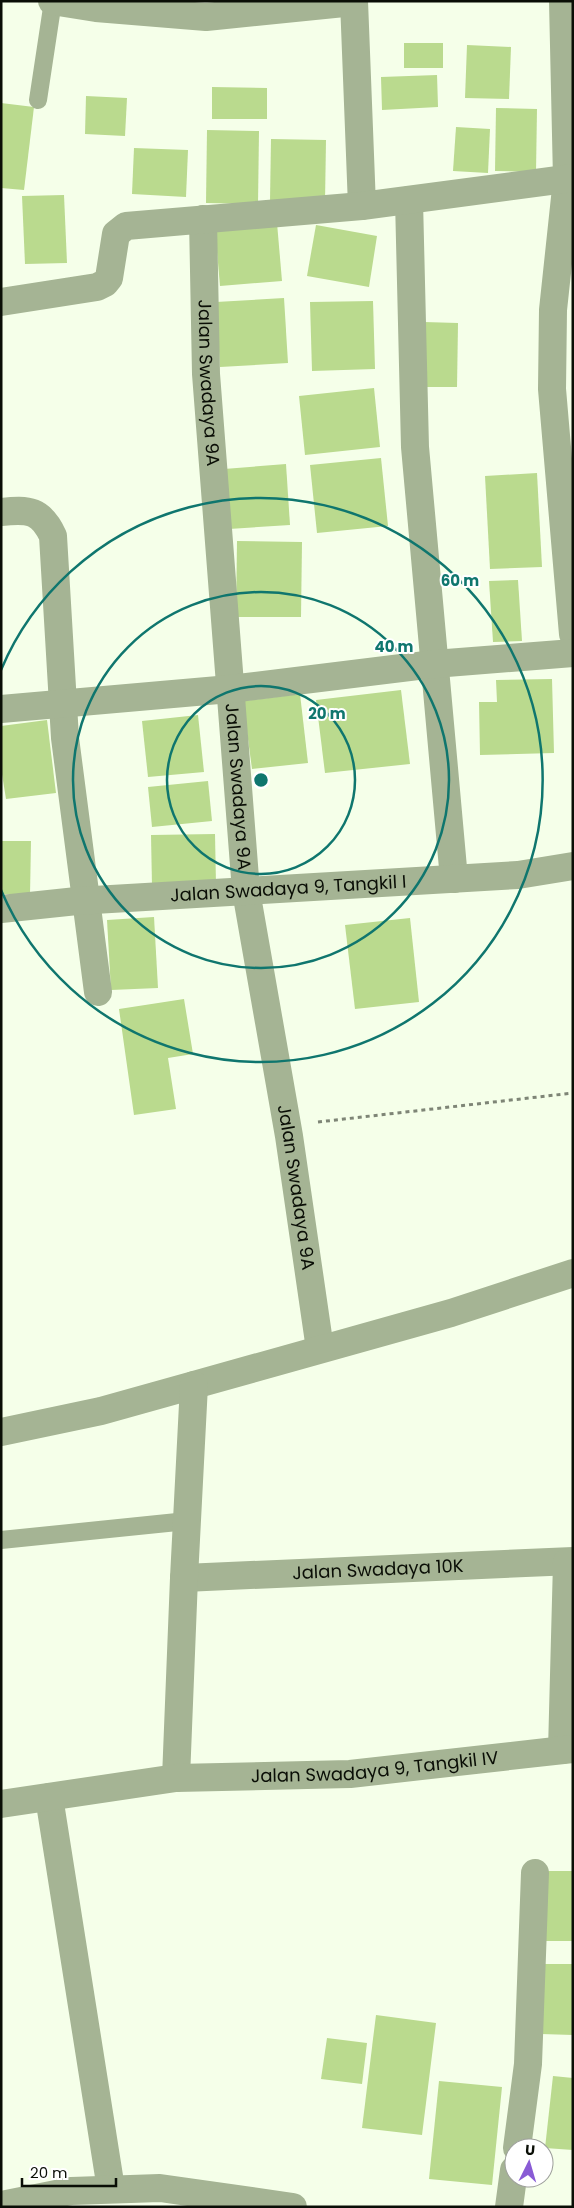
<svg xmlns="http://www.w3.org/2000/svg" width="574" height="2208" font-family="Poppins,sans-serif">
	<rect width="100%" height="100%" fill="#f5ffe9"/>
	<!-- building -->
	<g fill="#bada8e">
		<rect x="404" y="43" width="39" height="25"/>
		<path d="M467 45 511 47 509 99 465 98Z"/>
		<path d="M437 75 438 107 382 110 381 77Z"/>
		<path d="M212 87 267 88V119H212Z"/>
		<path d="M86 96 127 98 125 136 85 134Z"/>
		<path d="M1 103 34 107 24 190 1 188Z"/>
		<path d="M496 108 537 109 536 172 495 171Z"/>
		<path d="M456 127 490 129 488 173 453 171Z"/>
		<path d="M207 130 259 131 258 204 206 203Z"/>
		<path d="M271 139 326 140 325 202 270 201Z"/>
		<path d="M134 148 188 150 186 197 132 194Z"/>
		<path d="M64 195 67 263 25 264 22 196Z"/>
		<path d="M277 223 282 281 220 286 215 228Z"/>
		<path d="M316 225 377 236 369 287 307 276Z"/>
		<path d="M284 298 288 363 220 367 216 302Z"/>
		<path d="M373 301 375 369 312 371 310 302Z"/>
		<path d="M424 322 458 323 457 387H423Z"/>
		<path d="M374 388 380 447 305 455 299 396Z"/>
		<path d="M381 458 388 526 317 533 310 465Z"/>
		<path d="M286 464 290 525 229 529 224 469Z"/>
		<path d="M537 473 542 567 490 569 485 476Z"/>
		<path d="M237 541 302 542 301 617H236Z"/>
		<path d="M518 580 522 641 493 642 489 581Z"/>
		<path d="M552 679 554 753 480 755 479 702H497L496 680Z"/>
		<path d="M401 690 410 764 325 773 316 700Z"/>
		<path d="M300 694 308 763 252 769 243 701Z"/>
		<path d="M198 715 204 772 148 777 142 721Z"/>
		<path d="M47 720 56 793 6 799 1 768V726Z"/>
		<path d="M208 781 212 821 152 827 148 787Z"/>
		<path d="M215 834 216 885 152 886 151 835Z"/>
		<path d="M1 841H31L30 895 1 894Z"/>
		<path d="M154 917 158 988 111 990 107 920Z"/>
		<path d="M410 918 419 1002 355 1009 345 925Z"/>
		<path d="M184 999 193 1054 168 1058 176 1109 134 1115 119 1009Z"/>
		<rect x="543" y="1871" width="30" height="70"/>
		<path d="M542 1964H573V2035L541 2034Z"/>
		<path d="M376 2015 436 2023 422 2135 362 2128Z"/>
		<path d="M327 2038 367 2043 362 2084 321 2079Z"/>
		<path d="M553 2076 573 2078V2150L545 2148Z"/>
		<path d="M439 2081 502 2087 492 2185 429 2179Z"/>
	</g>
	<g fill="none" stroke-linecap="round" stroke-linejoin="round">
		<!-- path -->
		<path stroke="#7e8576" stroke-width="3" stroke-dasharray="4 4" stroke-linecap="butt" d="M318 1122 573 1093"/>
		<!-- service -->
		<g stroke="#a5b494" stroke-width="18">
			<path d="M38 100 53 1"/>
			<path d="M1 1540 187 1521"/>
		</g>
		<!-- minor -->
		<g stroke="#a5b494" stroke-width="28">
			<path d="M52 1 96 8 206 17 354 2"/>
			<path d="M354 1 362 206"/>
			<path d="M563 1 567 179 553 310 552 389 573 634"/>
			<path d="M409 200 415 447 454 879"/>
			<path id="s1" d="M203 219 206 374 246 891 289 1136 320 1349"/>
			<path d="M1 302 97 287 105 283 109 278 116 234 126 226 362 206 573 178"/>
			<path d="M1 512C29 509 41 510 53 536L65 738 98 992"/>
			<path d="M1 709 230 689 434 664 573 653"/>
			<path id="s2" d="M1 909 77 901 518 875 573 866"/>
			<path d="M1 1432 101 1411 194 1385 451 1313 573 1273"/>
			<path id="s3" d="M184 1578 573 1561"/>
			<path d="M562 1750 567 1562"/>
			<path d="M176 1778 184 1578 194 1385"/>
			<path d="M49 1797 111 2189"/>
			<path id="s4" d="M1 1804 176 1778 350 1774 573 1749"/>
			<path d="M517 2148 528 2064 535 1873"/>
			<path d="M1 2205 71 2191 160 2188 293 2207"/>
			<path d="M509 2207 514 2170"/>
		</g>
	</g>
	<!-- distance rings -->
	<g fill="none" stroke="#0f766e" stroke-width="2.5">
		<circle cx="261" cy="780" r="94"/>
		<circle cx="261" cy="780" r="188"/>
		<path d="M1 670A282 282 0 1 1 1 890"/>
	</g>
	<g text-anchor="middle" stroke-width="4" stroke-linejoin="round" paint-order="stroke">
		<!-- street labels -->
		<g font-size="18" fill="#0a0e06" stroke="#fff">
			<text dy="6" stroke="none"><textPath href="#s1" startOffset="164">Jalan Swadaya 9A</textPath></text>
			<text dy="6" stroke="none"><textPath href="#s1" startOffset="569">Jalan Swadaya 9A</textPath></text>
			<text dy="6" stroke="none"><textPath href="#s2" startOffset="288">Jalan Swadaya 9, Tangkil I</textPath></text>
			<text dy="6" stroke="none"><textPath href="#s1" startOffset="974">Jalan Swadaya 9A</textPath></text>
			<text dy="6" stroke="none"><textPath href="#s3" startOffset="194">Jalan Swadaya 10K</textPath></text>
			<text dy="6" stroke="none"><textPath href="#s4" startOffset="376">Jalan Swadaya 9, Tangkil IV</textPath></text>
		</g>
	</g>
	<circle cx="261" cy="780" r="8" fill="#0f766e" stroke="#fff" stroke-width="2.5"/>
	<g font-size="15" text-anchor="middle" font-weight="bold" fill="#0f766e" stroke="#fff" stroke-width="4" stroke-linejoin="round" paint-order="stroke">
		<text x="460" y="586">60 m</text>
		<text x="394" y="652">40 m</text>
		<text x="327" y="719">20 m</text>
	</g>
	<!-- border -->
	<rect width="574" height="2208" fill="none" stroke="#0a0e06" stroke-width="5"/>
	<!-- north arrow -->
	<g transform="translate(529 2163) rotate(5)"><circle r="24" fill="#ffffff" stroke="#9d9f9b"/>
	<path d="M0-4L9 19L0 12L-9 19Z" fill="#895bd5"/>
	<text y="-8" font-size="14" font-weight="bold" text-anchor="middle" fill="#0a0e06">U</text>
	</g>
	<!-- scale -->
	<path d="M22 2178v8h94v-8" fill="none" stroke="#0a0e06" stroke-width="2.5"/>
	<text x="30" y="2178" font-size="15" fill="#0a0e06" stroke="#ffffff" stroke-width="4" paint-order="stroke">20 m</text>
</svg>
